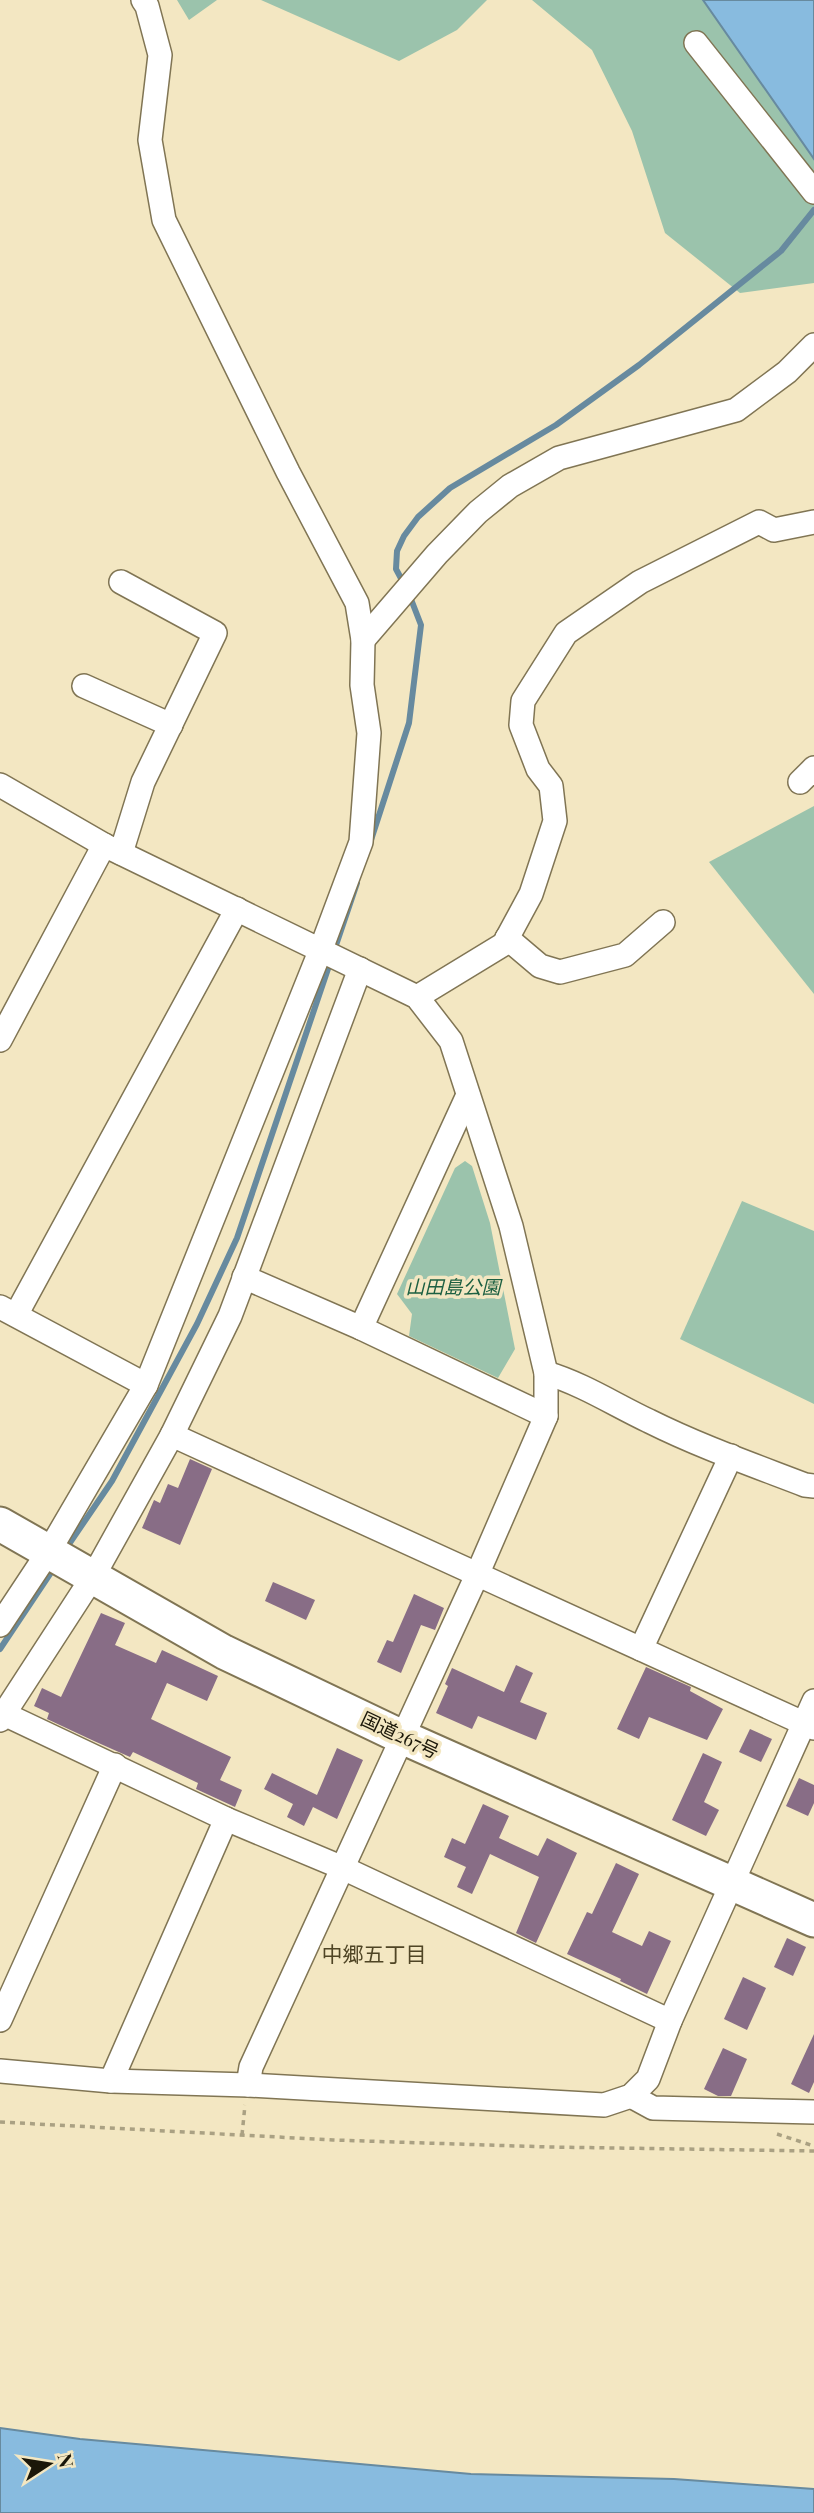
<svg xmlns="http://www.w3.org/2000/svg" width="814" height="2513" font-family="'Playfair Display','Noto Sans JP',serif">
	<rect width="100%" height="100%" fill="#f3e7c2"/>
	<!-- green -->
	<g fill="#9bc3ac">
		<path d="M177 0H217L189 20Z"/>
		<path d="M261 0H487L457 30 399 61Z"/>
		<path d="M532 0H703L814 159V283L740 293 665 233 632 131 592 50Z"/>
		<path d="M814 806V994L709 862Z"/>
		<path d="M465 1161 472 1166 490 1223 515 1349 498 1378 409 1336 412 1314 397 1294 455 1168Z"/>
		<path d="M742 1201 814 1231V1404L680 1339Z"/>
	</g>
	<!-- water -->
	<g fill="#88bbdf" stroke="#678a9f" stroke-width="2">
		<path d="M703 0H814V159Z"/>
		<path d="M0 2428 80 2439 471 2474 674 2479 814 2489V2513H0Z"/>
	</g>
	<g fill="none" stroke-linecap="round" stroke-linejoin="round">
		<!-- stream -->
		<g stroke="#678a9f" stroke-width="6">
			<path d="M404 584 396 569 397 551 404 536 418 517 450 488 556 425 639 365 781 251 814 210"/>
			<path d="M370 843 409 723 421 625 409 594"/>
			<path d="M65 1550 112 1481 197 1324 237 1238 357 883"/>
			<path d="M0 1649 54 1568"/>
		</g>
	</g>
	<!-- building -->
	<g fill="#886d86">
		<path d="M190 1459 212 1469 180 1545 142 1528 154 1500 160 1503 168 1484 178 1488Z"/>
		<path d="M273 1582 315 1600 306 1620 265 1601Z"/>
		<path d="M414 1594 444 1608 435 1630 421 1625 401 1673 377 1662 387 1640 393 1642Z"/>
		<path d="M101 1613 125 1623 115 1645 156 1663 162 1650 218 1676 207 1701 167 1683 151 1719 231 1757 220 1780 242 1790 235 1807 196 1789 198 1783 133 1752 130 1757 94 1741 47 1719 49 1713 34 1706 42 1688 61 1697Z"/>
		<path d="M516 1665 533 1673 520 1702 547 1713 536 1740 478 1716 472 1729 436 1713 448 1686 445 1684 452 1668 504 1692Z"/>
		<path d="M646 1667 691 1687 690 1691 723 1709 707 1740 649 1717 639 1739 617 1729Z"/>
		<path d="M750 1729 772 1739 761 1762 739 1752Z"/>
		<path d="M337 1748 363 1760 337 1819 313 1807 304 1826 287 1817 293 1804 264 1789 272 1773 317 1795Z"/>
		<path d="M703 1753 722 1762 704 1802 719 1810 706 1836 672 1820Z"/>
		<path d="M799 1778 814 1785V1803L808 1816 786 1806Z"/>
		<path d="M483 1804 509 1816 499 1838 538 1856 547 1838 577 1853 536 1943 516 1933 539 1877 490 1854 472 1894 457 1887 466 1867 444 1857 452 1838 465 1844Z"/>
		<path d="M616 1863 639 1874 612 1932 642 1946 649 1931 671 1941 647 1994 620 1981 621 1979 567 1954 587 1912 592 1914Z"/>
		<path d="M787 1938 806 1947 793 1976 774 1967Z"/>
		<path d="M743 1977 766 1988 747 2030 724 2019Z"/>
		<path d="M814 2034V2082L809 2093 791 2084Z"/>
		<path d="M723 2048 747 2059 731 2096H718L704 2089Z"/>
	</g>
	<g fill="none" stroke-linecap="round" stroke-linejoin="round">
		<!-- minor casing -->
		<g stroke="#807554" stroke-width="26">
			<g id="minor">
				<path d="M696 43 814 192"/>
				<path d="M121 582 215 633 143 782 121 853"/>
				<path d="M363 640 437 554 478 512 510 486 559 458 736 410 787 372 814 345"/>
				<path d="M84 686 171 725"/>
				<path d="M800 782 814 768"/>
				<path d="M0 785 104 845 417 997 451 1041 511 1226 546 1373V1416L477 1575 251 2067 248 2085"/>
				<path d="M507 938 540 966 560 972 625 955 663 922"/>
				<path d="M417 997 504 944 531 894 555 821 551 786 538 769 521 725 523 701 566 633 640 582 759 522 774 530 814 522"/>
				<path d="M0 1040 104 845"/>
				<path d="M244 1277 361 1328 546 1416"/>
				<path d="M0 1307 146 1385"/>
				<path d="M16 1315 237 909"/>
				<path d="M361 1328 468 1095"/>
				<path d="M546 1373C583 1384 615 1405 649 1421 699 1446 753 1465 805 1485L814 1486"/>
				<path d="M172 1435 814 1728"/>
				<path d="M0 1625 49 1551 146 1385 321 949 361 842 369 733 362 685 363 640 357 603 288 472 164 220 150 140 160 55 147 6 143 0"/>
				<path d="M641 1649 731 1456"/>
				<path d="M4 1714 226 1819 343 1868 670 2021"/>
				<path d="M0 1720 94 1575 172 1435 230 1316 360 969"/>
				<path d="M0 2020 115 1765"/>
				<path d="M0 2071 111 2081 248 2085 604 2105 631 2096 648 2079 670 2021 814 1701"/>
				<path d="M111 2081 226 1819"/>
				<path d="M631 2096 653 2108 814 2112"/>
			</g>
		</g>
		<!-- highway casing -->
		<g stroke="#807554" stroke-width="37">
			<path id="highway" d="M0 1524 224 1652 402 1737 814 1920"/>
		</g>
		<!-- path -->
		<g stroke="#aaa183" stroke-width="3.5" stroke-dasharray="5 5" stroke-linecap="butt">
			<path d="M0 2122 333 2140 549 2147 814 2151"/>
			<path d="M777 2134 814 2146"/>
			<path d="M242 2135 245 2105"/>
		</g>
		<!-- minor -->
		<use href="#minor" stroke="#fff" stroke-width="23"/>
		<!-- highway -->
		<use href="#highway" stroke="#fff" stroke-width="33"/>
	</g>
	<g text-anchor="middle" stroke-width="7" stroke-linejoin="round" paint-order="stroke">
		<!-- park labels -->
		<g font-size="19" font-style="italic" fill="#1d6042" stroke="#f3e7c2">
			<text x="453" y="1294">山田島公園</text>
		</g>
		<!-- street labels -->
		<g font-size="19" fill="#1b1709" stroke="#f3e7c2">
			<text transform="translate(400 1735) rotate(25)" y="7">国道267号</text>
		</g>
		<!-- neighbourhood labels -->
		<g font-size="21" fill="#4f4525" stroke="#f3e7c2">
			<text x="374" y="1962">中郷五丁目</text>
		</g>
	</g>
	<!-- north arrow -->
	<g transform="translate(49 2464) rotate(78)" stroke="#f3e7c2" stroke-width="5" paint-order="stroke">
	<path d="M0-5L12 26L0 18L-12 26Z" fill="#1b1709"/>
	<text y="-10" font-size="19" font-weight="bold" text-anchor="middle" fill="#1b1709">N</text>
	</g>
</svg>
